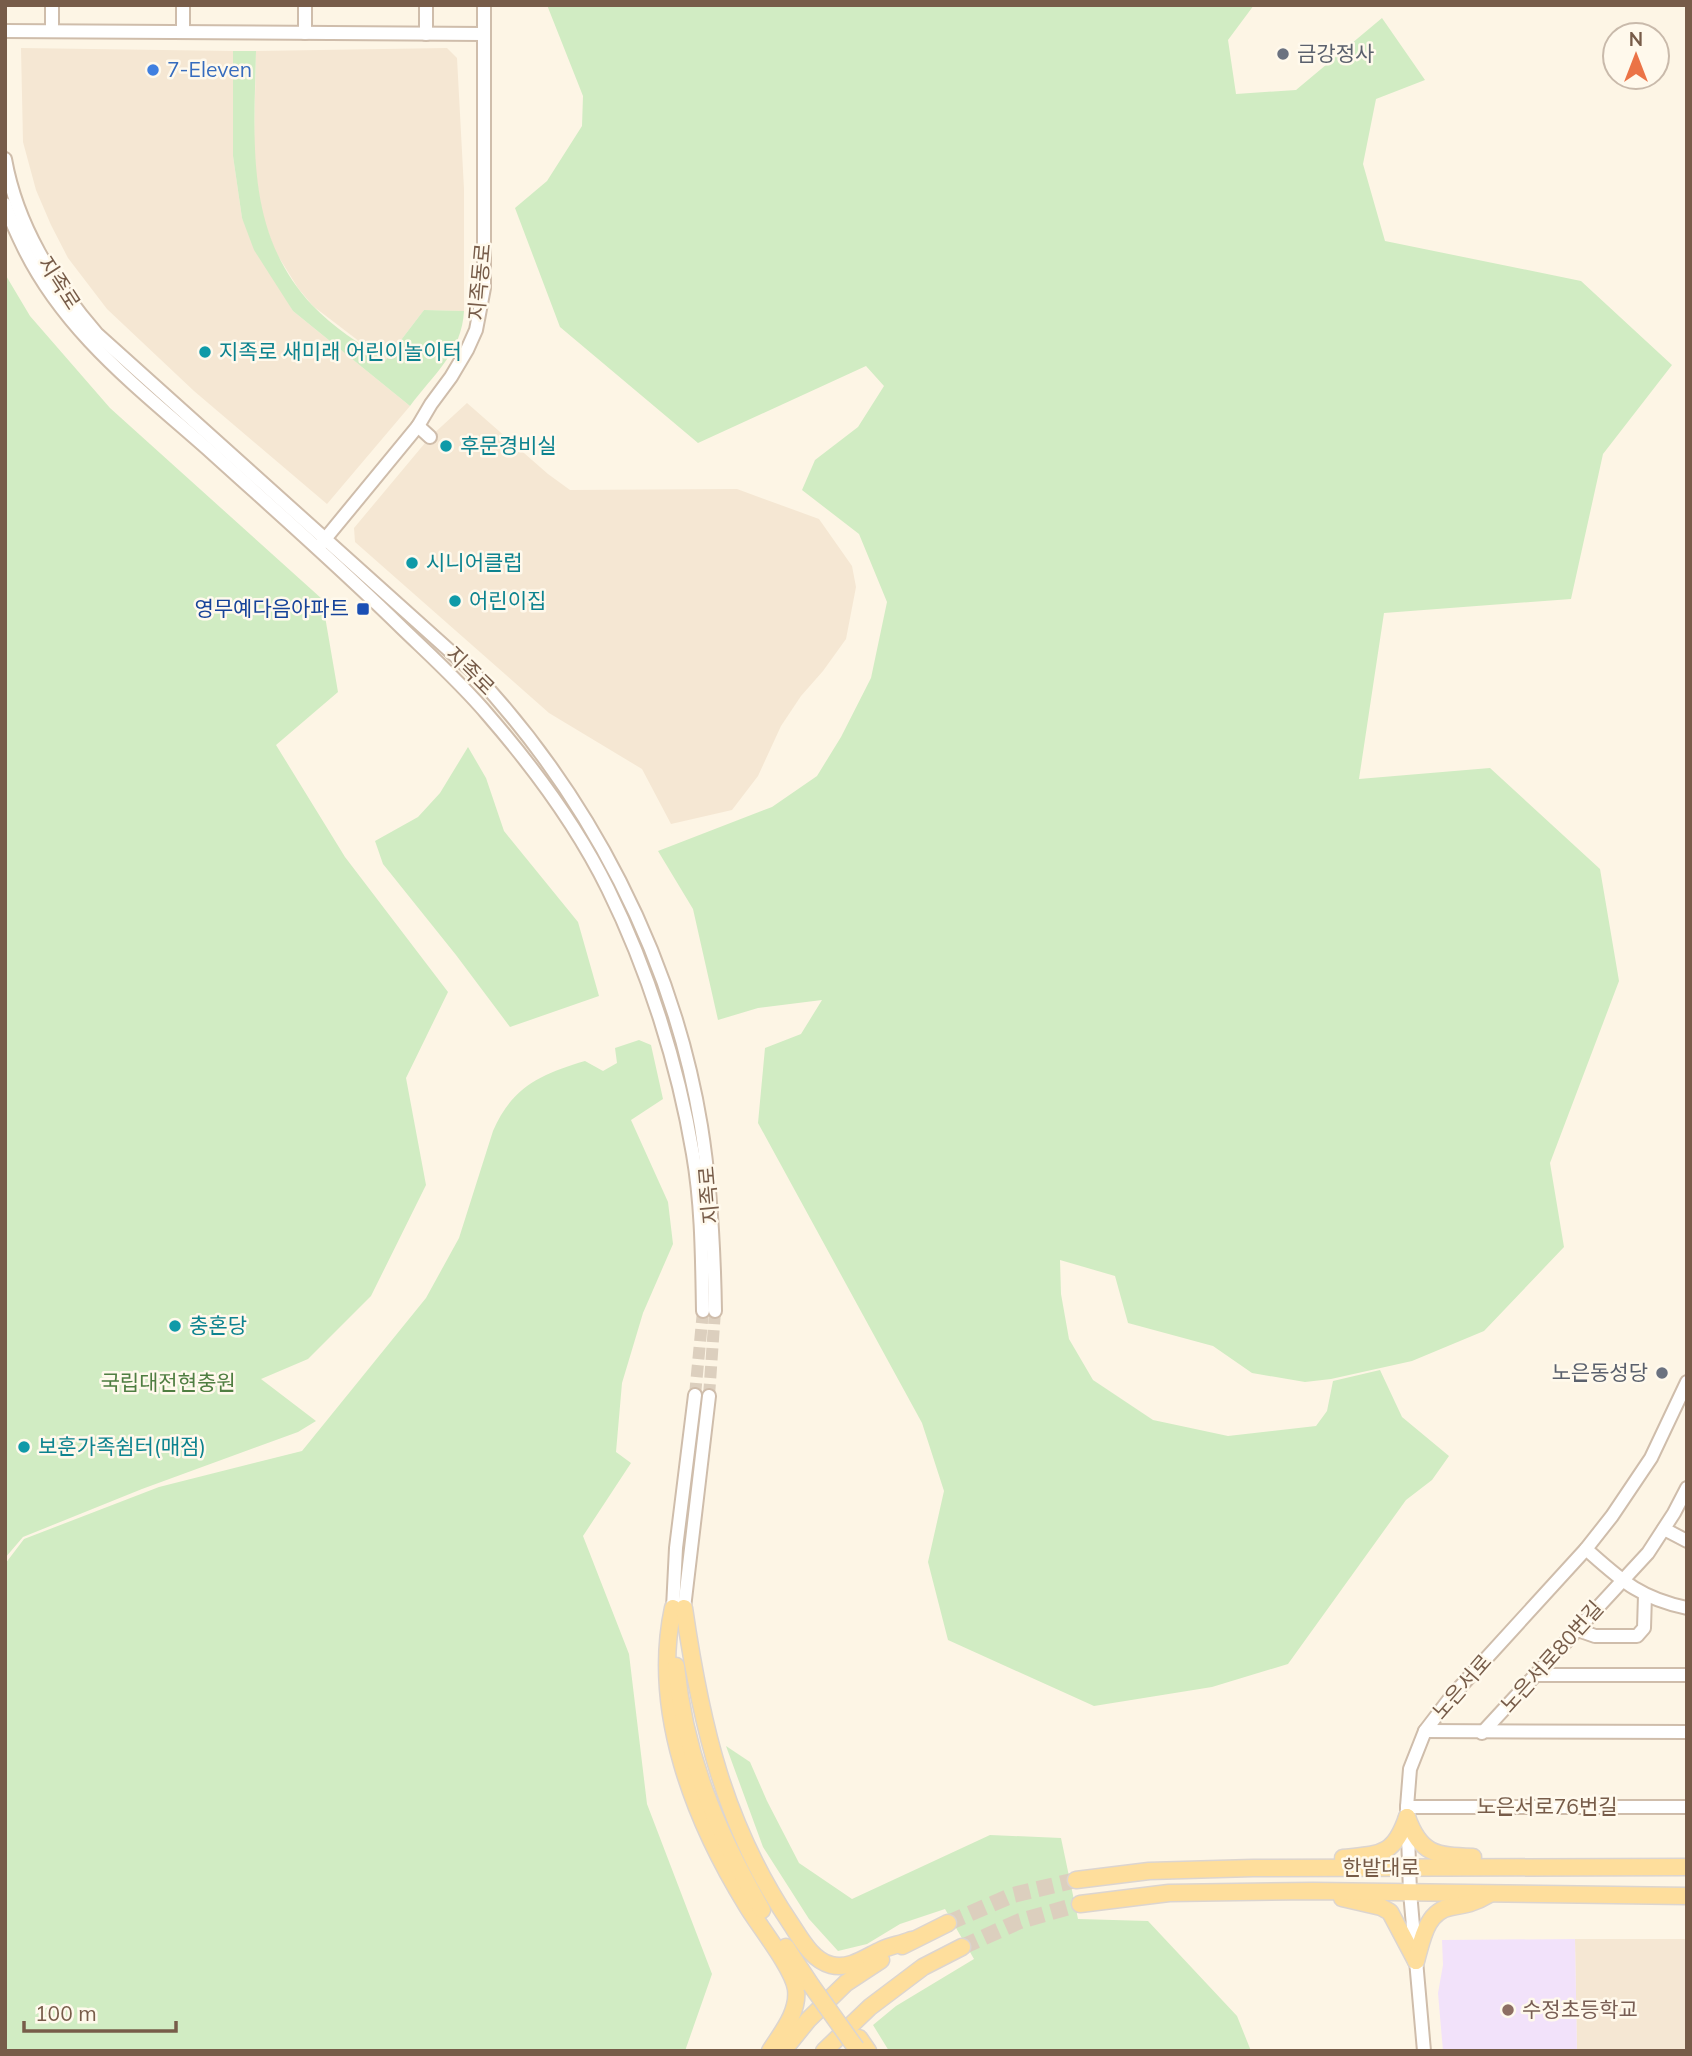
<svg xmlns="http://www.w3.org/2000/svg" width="1692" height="2056" font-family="Mulish,'Noto Sans KR',sans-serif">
	<rect width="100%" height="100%" fill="#fdf5e5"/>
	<!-- residential -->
	<g fill="#f5e7d3">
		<path d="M21 48 233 51V156L242 218 293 311 410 406 327 504 194 391 107 309 68 258 51 225 36 190 23 142Z"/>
		<path d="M447 48 457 58 464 189V311L424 310 385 361 313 306 298 288 275 251 263 217 256 177 254 147 256 51Z"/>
		<path d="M467 403 548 474 570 490 737 489 819 519 852 566 856 587 846 639 823 671 801 696 781 726 758 776 732 810 671 824 642 769 549 713 355 542 354 528 430 437Z"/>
		<path d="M1575 1939H1687V2051H1577Z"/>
	</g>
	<!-- education -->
	<path fill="#f2e2fa" d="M1575 1939 1577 2051H1443L1438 1993 1443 1965 1442 1940Z"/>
	<!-- green -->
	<g fill="#d1ecc3">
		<path d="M547 5H1254L1228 40 1236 94 1296 90 1382 18 1425 80 1376 99 1363 164 1385 241 1581 281 1672 365 1603 454 1571 599 1384 613 1359 779 1490 768 1600 869 1619 981 1550 1163 1564 1247 1484 1331 1412 1361 1331 1379 1305 1382 1252 1373 1213 1346 1128 1323 1115 1276 1060 1260 1061 1294 1069 1339 1093 1380 1153 1420 1228 1436 1316 1426 1327 1411 1333 1381 1380 1370 1402 1417 1449 1456 1432 1480 1406 1500 1288 1664 1212 1687 1094 1706 948 1640 928 1562 944 1491 922 1423 758 1123 765 1048 801 1034 822 1000 758 1008 718 1020 693 909 658 851 772 807 817 776 841 737 871 678 887 602 859 534 802 490 815 460 858 427 884 386 866 366 698 443 560 327 515 208 547 181 582 126 583 96Z"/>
		<path d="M233 51H256C254 142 245 233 312 305 333 327 360 344 385 361L424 310 464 311C462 352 433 375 410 406L293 311 254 250 242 218 233 156Z"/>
		<path d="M5 274 30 316 110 408 322 599 338 692 276 745 345 857 448 992 406 1078 426 1185 371 1296 308 1359 261 1379 316 1421 298 1432 142 1489 23 1537 5 1558Z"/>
		<path d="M468 747 486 778 504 831 578 922 599 996 510 1027 456 955 383 864 375 841 418 817 440 793Z"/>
		<path d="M639 1040 651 1045 663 1099 631 1120 668 1202 673 1244 643 1313 622 1383 616 1452 631 1463 583 1536 629 1654 647 1804 712 1974 685 2051H5V1564L24 1539 159 1487 302 1451 426 1298 459 1238 493 1131C512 1087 541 1074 585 1061L603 1071 617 1063 615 1048Z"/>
		<path d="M726 1746 750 1762 767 1801 799 1863 852 1899 990 1835 1061 1838 1078 1919 1148 1921 1237 2016 1251 2051H889L873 2025 896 2006 974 1959 945 1909 900 1924 867 1944 838 1951 809 1919 763 1847Z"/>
	</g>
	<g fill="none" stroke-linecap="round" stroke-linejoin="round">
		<!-- minor-tunnel -->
		<g stroke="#dccfbe" stroke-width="12" stroke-dasharray="12 6" stroke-linecap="butt">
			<path d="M695 1395 703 1311"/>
			<path d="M709 1396 715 1311"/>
		</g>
		<!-- major-tunnel -->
		<g stroke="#dccfbe" stroke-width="16" stroke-dasharray="16 8" stroke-linecap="butt">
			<path d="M948 1923 1013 1895 1076 1880"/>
			<path d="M962 1947 1020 1921 1080 1904"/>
		</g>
		<!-- minor casing -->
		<g stroke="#cfbdab" stroke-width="16">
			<g id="minor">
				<path d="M52 5V31"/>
				<path d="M183 5V32"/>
				<path d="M305 5V33"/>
				<path d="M426 5V34"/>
				<path d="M5 31 484 34"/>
				<path d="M5 159C17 226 53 283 97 334L471 670C589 795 673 956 701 1126 711 1188 714 1249 715 1311"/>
				<path d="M5 204C9 217 15 229 21 242 63 332 139 388 211 452 275 510 340 567 402 628 431 656 462 684 488 715 534 768 577 826 608 889 648 970 678 1065 693 1154 702 1206 702 1258 703 1311"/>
				<path d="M418 426 430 437"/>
				<path d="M321 544 418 426 431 404 451 377 467 350 476 330 484 288V5"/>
				<path d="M1664 1529 1687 1541"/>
				<path d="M1586 1549C1621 1580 1639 1598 1687 1608"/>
				<path d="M673 1608 676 1548 695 1395"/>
				<path d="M684 1608 709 1396"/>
				<path d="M1578 1630 1595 1636H1637L1644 1628 1645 1595"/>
				<path d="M1537 1675H1687"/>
				<path d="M1425 1731 1687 1732"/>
				<path d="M1482 1733 1648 1553 1674 1513 1687 1488"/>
				<path d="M1407 1807H1687"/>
				<path d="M1424 2051 1410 1892 1407 1807 1410 1769 1425 1731 1451 1697 1586 1549 1612 1516 1651 1458 1687 1382"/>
			</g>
		</g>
		<!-- major casing -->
		<g stroke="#dcd5d0" stroke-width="19">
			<g id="major">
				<path d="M673 1608C651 1711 694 1820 747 1906 759 1926 793 1968 796 1989 799 2012 782 2032 770 2051"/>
				<path d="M684 1608C701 1725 724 1825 791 1924 801 1939 812 1960 831 1965 849 1970 866 1957 881 1950 890 1946 901 1944 911 1940"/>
				<path d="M676 1666C685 1757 717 1832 762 1910"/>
				<path d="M1407 1817C1420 1854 1436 1856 1473 1857"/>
				<path d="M1343 1858C1380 1854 1394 1856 1407 1817"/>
				<path d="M1076 1880 1149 1871 1253 1868 1687 1867"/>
				<path d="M1342 1898 1381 1907 1390 1912 1416 1961"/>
				<path d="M1080 1904 1169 1893 1313 1891 1687 1896"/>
				<path d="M902 1946 948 1923"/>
				<path d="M786 1947 811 1985"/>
				<path d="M1416 1961C1422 1941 1426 1911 1451 1907 1465 1905 1475 1903 1488 1895"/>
				<path d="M859 2038 868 2051"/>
				<path d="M783 2051 808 2020 846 1983 881 1960"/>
				<path d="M824 2051 870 2007 923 1967 962 1947"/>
			</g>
		</g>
		<!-- minor -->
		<use href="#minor" stroke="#fff" stroke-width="12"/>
		<!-- major -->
		<use href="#major" stroke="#fede9c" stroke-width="16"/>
		<!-- major-bridge casing -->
		<g stroke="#dcd5d0" stroke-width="19" stroke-linecap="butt">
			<path id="major-bridge" d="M811 1985 856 2048"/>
		</g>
		<!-- major-bridge -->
		<use href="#major-bridge" stroke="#fede9c" stroke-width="16"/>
	</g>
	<!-- markers -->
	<g fill="#6b7280" stroke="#fff9ec" stroke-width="2.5">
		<circle cx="1283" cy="54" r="7"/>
		<circle cx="1662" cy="1373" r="7"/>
	</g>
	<circle fill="#3f7fe0" stroke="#fff9ec" stroke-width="2.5" cx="153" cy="70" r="7"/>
	<g fill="#0f9aa8" stroke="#fff9ec" stroke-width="2.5">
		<circle cx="205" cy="352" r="7"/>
		<circle cx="446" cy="446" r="7"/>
		<circle cx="412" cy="563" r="7"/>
		<circle cx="455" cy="601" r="7"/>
		<circle cx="175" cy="1326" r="7"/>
		<circle cx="24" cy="1447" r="7"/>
	</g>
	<rect fill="#1a4fb4" stroke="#fff9ec" stroke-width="2.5" x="356" y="602" width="14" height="14" rx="3.5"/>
	<circle fill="#8d6e63" stroke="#fff9ec" stroke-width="2.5" cx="1508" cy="2010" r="7"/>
	<g text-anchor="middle" stroke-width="5" stroke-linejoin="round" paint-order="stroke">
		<!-- worship labels -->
		<g font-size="21" fill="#5b616d" stroke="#fff9ec" text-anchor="start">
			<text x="1297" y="61">금강정사</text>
			<text x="1648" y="1380" text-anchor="end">노은동성당</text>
		</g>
		<!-- shop labels -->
		<g font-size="21" fill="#366cbe" stroke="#fff9ec" text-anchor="start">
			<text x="167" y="77">7-Eleven</text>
		</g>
		<!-- street labels -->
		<g font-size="21" fill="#775c49" stroke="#fff9ec">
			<text transform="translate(480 282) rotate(-85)" y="7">지족동로</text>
			<text transform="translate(59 283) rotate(57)" y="7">지족로</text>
			<text transform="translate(470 671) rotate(45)" y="7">지족로</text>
			<text transform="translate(709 1195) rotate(-95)" y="7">지족로</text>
			<text transform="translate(1552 1657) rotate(-48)" y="7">노은서로80번길</text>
			<text transform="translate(1462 1687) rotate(-49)" y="7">노은서로</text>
			<text x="1547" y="1814">노은서로76번길</text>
			<text x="1381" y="1875">한밭대로</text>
		</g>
		<!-- culture labels -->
		<g font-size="21" fill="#0d838f" stroke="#fff9ec" text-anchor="start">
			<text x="219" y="359">지족로 새미래 어린이놀이터</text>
			<text x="460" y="453">후문경비실</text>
			<text x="426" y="570">시니어클럽</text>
			<text x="469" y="608">어린이집</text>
			<text x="189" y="1333">충혼당</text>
			<text x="38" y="1454">보훈가족쉼터(매점)</text>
		</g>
		<!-- transit labels -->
		<g font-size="21" fill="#164399" stroke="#fff9ec" text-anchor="end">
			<text x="349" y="616">영무예다음아파트</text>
		</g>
		<!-- park labels -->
		<g font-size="21" fill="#4f7e41" stroke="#fff9ec">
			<text x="168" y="1390">국립대전현충원</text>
		</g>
		<!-- education labels -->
		<g font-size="21" fill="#785e54" stroke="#fff9ec" text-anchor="start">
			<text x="1522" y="2017">수정초등학교</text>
		</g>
	</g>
	<!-- border -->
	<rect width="1692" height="2056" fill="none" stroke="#775c49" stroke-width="14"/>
	<!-- north arrow -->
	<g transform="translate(1636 56)"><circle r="33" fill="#fff9ec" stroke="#c9baab" stroke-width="2"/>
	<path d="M0-5L12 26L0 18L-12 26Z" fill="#eb7346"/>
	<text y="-10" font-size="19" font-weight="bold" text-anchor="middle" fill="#775c49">N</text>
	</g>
	<!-- scale -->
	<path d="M24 2021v10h152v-10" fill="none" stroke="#775c49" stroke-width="3.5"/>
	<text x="35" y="2021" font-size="21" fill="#775c49" stroke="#fff9ec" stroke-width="5" paint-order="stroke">100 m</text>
</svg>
